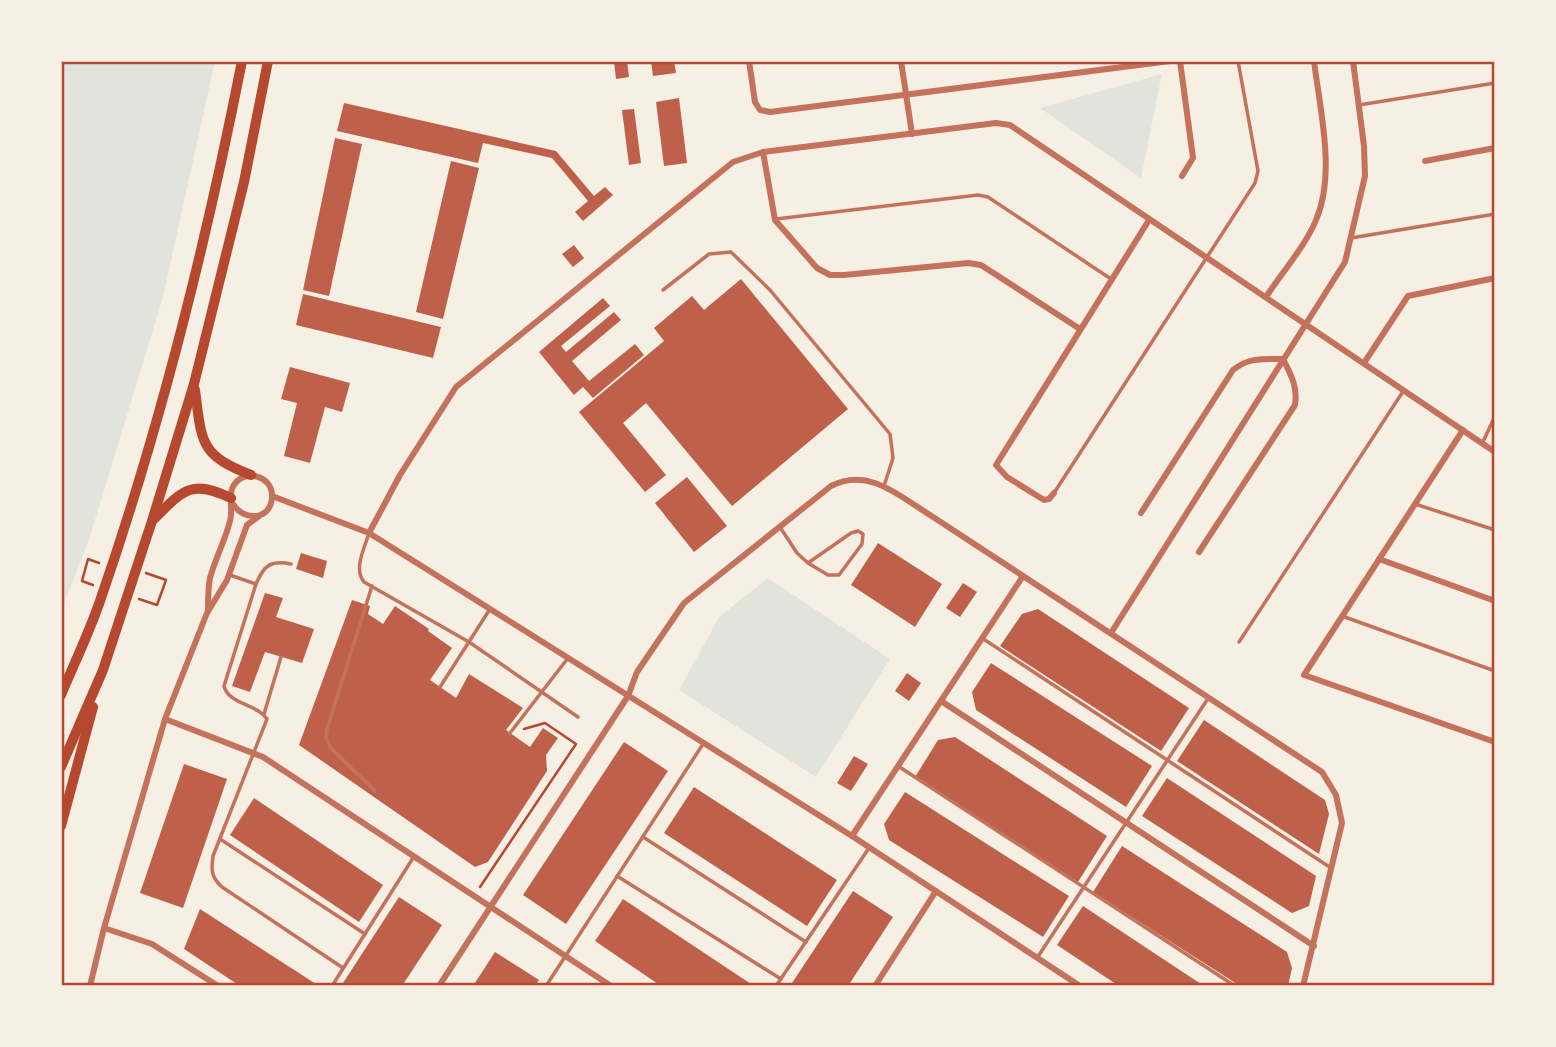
<svg xmlns="http://www.w3.org/2000/svg" width="1556" height="1047" font-family="Arial,sans-serif">
	<rect width="100%" height="100%" fill="#f6efe4"/>
	<!-- green -->
	<g fill="#e2e4dc">
		<path d="M61 61H215L163 297 88 543 61 611Z"/>
		<path d="M1162 74 1141 178 1040 108Z"/>
		<path d="M768 578 890 659 816 777 679 690 719 617Z"/>
	</g>
	<!-- building -->
	<g fill="#bf614a">
		<path d="M614 61H627L629 77 616 79Z"/>
		<path d="M651 61H674L676 73 653 76Z"/>
		<path d="M679 98 687 163 664 166 656 102Z"/>
		<path d="M344 103 556 151 594 196 605 187 613 195 583 221 575 212 588 201 552 158 483 143 478 163 337 131Z"/>
		<path d="M634 109 641 163 629 165 622 110Z"/>
		<path d="M335 138 362 144 329 296 303 290Z"/>
		<path d="M451 161 479 168 443 319 416 312Z"/>
		<path d="M574 245 584 258 573 267 562 254Z"/>
		<path d="M741 279 848 409 732 506 646 403 623 423 666 475 645 492 579 412 664 341 654 328 692 296 704 310Z"/>
		<path d="M303 294 441 327 433 358 296 325Z"/>
		<path d="M603 298 610 306 561 346 566 352 614 312 621 320 572 361 589 381 635 344 644 355 593 398 583 387 574 395 539 352Z"/>
		<path d="M290 367 350 383 342 412 325 407 310 463 284 456 297 403 281 399Z"/>
		<path d="M687 477 727 526 694 552 655 503Z"/>
		<path d="M878 543 942 584 915 627 851 585Z"/>
		<path d="M301 553 327 561 323 578 296 569Z"/>
		<path d="M963 583 977 592 960 617 946 608Z"/>
		<path d="M265 593 283 598 276 617 314 629 302 663 265 652 250 692 232 686Z"/>
		<path d="M352 600 370 606 368 614 383 624 395 606 429 629 428 631 452 648 430 680 456 698 469 674 523 708 506 730 530 747 543 728 558 738 546 755 547 771 488 862 475 867 299 745Z"/>
		<path d="M1038 609 1189 708 1161 751 1000 646 1022 614Z"/>
		<path d="M991 663 1152 766 1126 807 976 710 972 692Z"/>
		<path d="M907 673 921 683 909 701 895 691Z"/>
		<path d="M1204 720 1325 800 1329 814 1319 854 1177 761Z"/>
		<path d="M955 737 1107 836 1078 882 915 777 938 740Z"/>
		<path d="M624 742 668 771 566 924 523 895Z"/>
		<path d="M854 756 868 764 851 791 837 783Z"/>
		<path d="M184 764 227 779 183 908 140 893Z"/>
		<path d="M1167 778 1316 876 1309 906 1292 913 1142 816Z"/>
		<path d="M694 787 837 880 807 926 664 833Z"/>
		<path d="M905 792 1069 896 1043 937 889 840 884 824Z"/>
		<path d="M254 798 383 885 359 922 230 835Z"/>
		<path d="M1122 846 1287 952 1292 968 1288 986H1240L1093 892Z"/>
		<path d="M853 891 893 917 848 986H790Z"/>
		<path d="M399 897 442 925 402 986H341Z"/>
		<path d="M623 899 754 986H661L595 941Z"/>
		<path d="M1083 906 1204 986H1119L1057 945Z"/>
		<path d="M200 909 319 986H240L184 949Z"/>
		<path d="M495 952 539 980 535 986H473Z"/>
	</g>
	<g fill="none" stroke-linecap="round" stroke-linejoin="round">
		<!-- path -->
		<g stroke="#b5482f" stroke-width="2.5">
			<path d="M93 585 82 581 88 559 99 563"/>
			<path d="M139 599 157 605 166 580 146 573"/>
			<path d="M480 887 576 744 545 723 524 729"/>
		</g>
		<!-- service -->
		<g stroke="#c5725c" stroke-width="3.5">
			<path d="M1359 105 1495 83"/>
			<path d="M776 219 978 195 988 197 1111 279"/>
			<path d="M1351 238 1495 214"/>
			<path d="M663 290 709 254 731 252 770 290 890 434 893 458 884 486"/>
			<path d="M1482 444 1495 416"/>
			<path d="M1054 493 1255 183 1258 171 1238 61"/>
			<path d="M1415 504 1495 530"/>
			<path d="M780 527 797 553 808 563 851 533 858 531 863 534 862 544 839 575H828L808 563"/>
			<path d="M369 533C365 547 353 569 364 582L469 642 578 717"/>
			<path d="M230 575 256 584 224 686C228 704 257 704 267 719L213 856C211 870 211 877 222 887L343 968"/>
			<path d="M256 584C264 565 271 560 291 564"/>
			<path d="M372 586 327 729 326 739 331 748 375 791"/>
			<path d="M1342 616 1495 671"/>
			<path d="M982 638 1331 868"/>
			<path d="M1239 642 1404 390"/>
			<path d="M440 687 490 609"/>
			<path d="M264 714 281 657"/>
			<path d="M510 733 568 658"/>
			<path d="M898 766 1235 986"/>
			<path d="M643 837 806 942"/>
			<path d="M220 839 365 934"/>
			<path d="M617 876 781 979"/>
			<path d="M1037 958 1209 697"/>
			<path d="M332 986 413 858"/>
			<path d="M546 986 703 744"/>
			<path d="M776 986 869 848"/>
		</g>
		<!-- minor -->
		<g stroke="#c5725c" stroke-width="6">
			<path d="M749 61 755 102 760 110 770 112 1170 61"/>
			<path d="M901 61 912 134"/>
			<path d="M1180 61 1193 158 1182 176"/>
			<path d="M763 152 775 220 817 268 830 275H844L968 263 981 265 1080 329"/>
			<path d="M1425 161 1495 148"/>
			<path d="M1266 297C1281 274 1306 245 1316 220 1336 174 1320 110 1314 61"/>
			<path d="M1364 363 1408 296 1495 278"/>
			<path d="M1463 430 1304 675 1495 742"/>
			<path d="M1054 493 1049 499 1044 500 1007 477 996 465 1149 220"/>
			<path d="M272 496 369 533 852 836 1080 986"/>
			<path d="M1141 513 1233 370C1249 357 1264 359 1283 359"/>
			<path d="M369 533 400 475 456 387 733 162 763 152 996 123 1010 125 1495 452"/>
			<path d="M1199 552 1295 405C1298 387 1291 375 1283 359"/>
			<path d="M1379 559 1495 601"/>
			<path d="M208 611C208 600 208 588 210 578 215 559 225 541 230 521 233 511 229 499 232 489 240 467 274 474 272 498 270 521 243 521 233 504"/>
			<path d="M1111 633 1345 262 1365 176 1364 146 1353 61"/>
			<path d="M941 701 1314 946"/>
			<path d="M165 719 263 757 611 986"/>
			<path d="M852 836 1023 576"/>
			<path d="M104 928 152 944 218 986"/>
			<path d="M90 986 104 928 165 719 207 613 227 580 247 525 259 516"/>
			<path d="M439 986 628 696 637 672 684 603 831 486C868 467 898 495 930 515L1322 772 1336 795 1342 823 1303 986"/>
			<path d="M875 986 936 891"/>
		</g>
		<!-- trunk -->
		<g stroke="#b5482f" stroke-width="10">
			<path d="M195 390C202 442 199 455 251 475"/>
			<path d="M154 519C183 490 191 479 231 498"/>
			<path d="M61 695C74 664 89 633 100 601 161 425 206 244 242 61"/>
			<path d="M61 767 103 670 152 521 194 384 244 182 268 61"/>
			<path d="M61 826 93 707"/>
		</g>
	</g>
	<!-- border -->
	<rect width="1556" height="1047" fill="none" stroke="#f6efe4" stroke-width="126"/>
	<rect x="63" y="63" width="1430" height="921" fill="none" stroke="#b5482f" stroke-width="2.5"/>
</svg>
